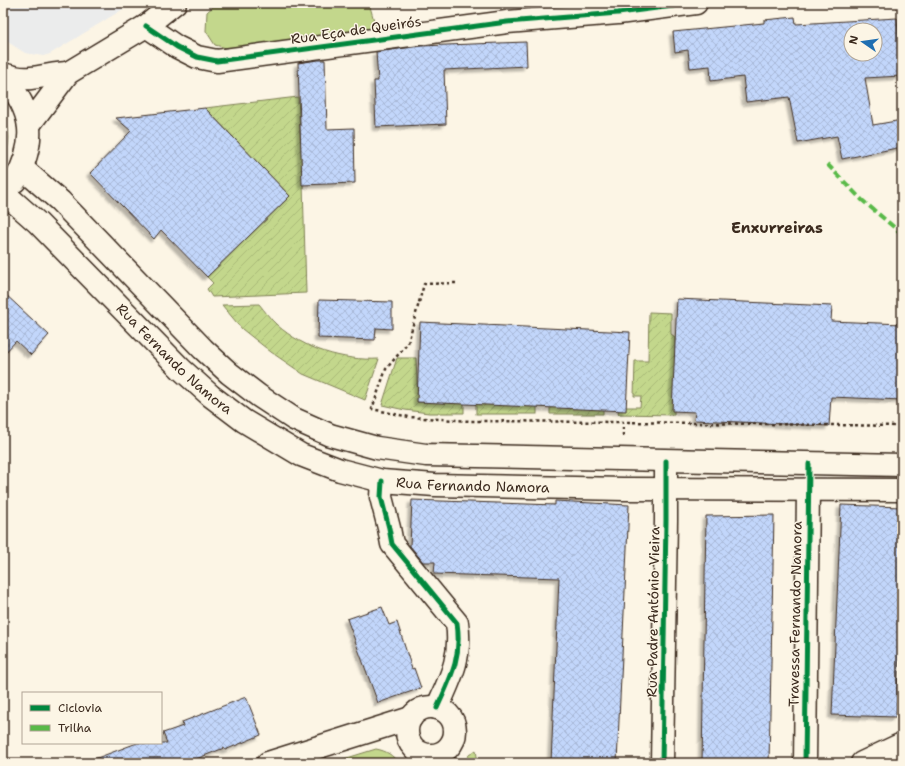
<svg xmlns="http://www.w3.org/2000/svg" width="905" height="766" font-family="'Shantell Sans',sans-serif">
	<defs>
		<pattern id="garden-furrows" width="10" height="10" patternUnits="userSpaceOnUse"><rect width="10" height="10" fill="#c3d78c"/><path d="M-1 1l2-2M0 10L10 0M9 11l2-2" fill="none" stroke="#a8b978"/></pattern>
		<pattern id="building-cross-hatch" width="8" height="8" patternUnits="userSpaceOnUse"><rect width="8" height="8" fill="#c2d6fb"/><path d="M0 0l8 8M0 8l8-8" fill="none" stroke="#a8b8d7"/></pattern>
		<filter id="shadow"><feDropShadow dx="-3.5" dy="3.5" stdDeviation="1" flood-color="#0004"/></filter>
	</defs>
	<rect width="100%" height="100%" fill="#fcf5e5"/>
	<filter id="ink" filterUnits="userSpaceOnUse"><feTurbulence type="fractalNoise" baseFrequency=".025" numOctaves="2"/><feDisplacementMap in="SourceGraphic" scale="8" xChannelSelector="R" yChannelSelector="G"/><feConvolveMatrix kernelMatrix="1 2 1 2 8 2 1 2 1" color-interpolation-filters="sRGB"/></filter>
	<g filter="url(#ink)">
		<!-- built -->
		<path fill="#ebecec" d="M3 3H133L50 54 43 56 25 53 3 39Z"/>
		<!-- grass -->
		<g fill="#c3d78c" stroke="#7f8055">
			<path d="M217 3H369L376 28 234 50 215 45 206 31 207 12Z"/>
			<path d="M376 749C387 751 392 755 399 763H331Z"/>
			<path d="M476 750 478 763H463L469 755Z"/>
		</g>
		<!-- garden -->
		<g fill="url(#garden-furrows)" stroke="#7f8055">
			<path d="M298 97 303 183 306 293 212 297 207 289 213 283 207 277 290 196 205 108Z"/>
			<path d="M3 110C9 131 12 140 3 160Z"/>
			<path d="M259 304C265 311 270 319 277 325 304 349 343 361 379 359L365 400 303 374 271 352 242 329 222 305Z"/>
			<path d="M649 312 671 313V334L675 337 674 415 618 414 619 407H640L641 396H634L635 361H648Z"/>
			<path d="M397 358H416L418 402H464V413H429L405 410 382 405Z"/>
			<rect x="476" y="404" width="61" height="10"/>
			<path d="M550 404 603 405V414H550Z"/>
		</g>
		<!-- building -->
		<g fill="url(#building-cross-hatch)" stroke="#3b2a1e" fill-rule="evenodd" filter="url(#shadow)">
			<path d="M795 17 796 24 897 18 901 76 865 78 873 125 902 120V147L842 159 837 136 798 143 789 97 746 102 743 77 711 81 710 66 690 68 688 50 675 52 673 32 764 23V20ZM851 30H875V54H851Z"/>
			<path d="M526 42 527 66 444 70 446 124 376 127 374 81H378L376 52 420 46Z"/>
			<path d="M318 60H325L327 129 354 128 355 183 302 185 298 63Z"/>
			<path d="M205 108 290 196 207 277 161 230 154 239 90 173 131 131 116 118Z"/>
			<path d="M3 292 49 335 31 355 16 341 3 355Z"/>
			<path d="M677 299 832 306 831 321 902 324V400L831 397 829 426 694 420 695 412 672 411Z"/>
			<path d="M319 300 392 302V329L376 328 375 340 318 338Z"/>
			<path d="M420 322 630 332 626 411 417 402Z"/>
			<path d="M412 500 555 505V501L629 505 617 763H551L559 578 434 574 435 562H423L410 546Z"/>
			<path d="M841 505 902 507V587L896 717 832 715Z"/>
			<path d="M774 515 769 763H702L706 516Z"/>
			<path d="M382 607 389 625 397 622 412 669 414 668 421 688 378 703 347 619Z"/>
			<path d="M246 697 261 735 225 750 224 748 186 763H89V761L137 743H167L163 733 183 726 182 722Z"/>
		</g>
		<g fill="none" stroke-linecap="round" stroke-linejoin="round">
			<!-- street casing -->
			<g stroke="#3b2a1e" stroke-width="25">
				<g id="street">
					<path d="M146 26 177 47 197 57 217 61 507 22 618 13 696 3"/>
					<path d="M3 74C12 77 22 79 31 78 44 77 55 73 68 73"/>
					<path d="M29 125 68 73 146 26 175 3"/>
					<path d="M382 481 381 497 389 528 392 544 457 623C462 657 451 677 437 708"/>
					<circle cx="431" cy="731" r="24"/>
					<path d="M268 763 411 718"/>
					<path d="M662 763 666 520V461"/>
					<path d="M805 763 808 489"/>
					<path d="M862 763 902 744"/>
				</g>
			</g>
			<!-- secondary casing -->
			<g stroke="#3b2a1e" stroke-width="25">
				<g id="secondary">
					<path d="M3 77C34 111 37 141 15 181"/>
					<path d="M22 168 60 201 203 349 229 373 259 396 294 419 330 435 377 448 426 455 902 465"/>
					<path id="s1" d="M4 193 38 223 181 369 211 396 244 421 301 455 340 470 382 481 435 485 623 489 902 490"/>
				</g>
			</g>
			<!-- path -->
			<g stroke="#3b2a1e" stroke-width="2.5" stroke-dasharray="3 3" stroke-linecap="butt">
				<path d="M456 283 424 284 408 343 386 369 372 409 409 417 471 421 623 422"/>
				<path d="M623 436V422L902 426"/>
			</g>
			<!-- street -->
			<use href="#street" stroke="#fcf5e5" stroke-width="22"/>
			<!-- secondary -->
			<use href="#secondary" stroke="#fcf5e5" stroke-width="22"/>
			<!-- quiet -->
			<path stroke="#58b947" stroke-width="4" stroke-dasharray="8 4" stroke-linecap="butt" d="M827 164 862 200 902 234"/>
			<!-- cycleway casing -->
			<g stroke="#fcf5e5" stroke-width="8">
				<g id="cycleway">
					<path d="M146 26 177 47 197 57 217 61 507 22 618 13 696 3"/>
					<path d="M382 481 381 497 389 528 392 544 457 623C462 657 451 677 437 708"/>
					<path d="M662 763 666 520V461"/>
					<path d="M805 763 809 464"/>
				</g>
			</g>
			<!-- cycleway -->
			<use href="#cycleway" stroke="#00873e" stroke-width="5"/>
		</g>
	</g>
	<g text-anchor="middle" stroke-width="3" stroke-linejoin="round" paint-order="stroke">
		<!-- street labels -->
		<g font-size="14" fill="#3b2a1e" stroke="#fcf5e5">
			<text transform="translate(356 30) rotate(-8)" y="5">Rua Eça de Queirós</text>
			<text dy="5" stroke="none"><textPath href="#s1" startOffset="238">Rua Fernando Namora</textPath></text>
			<text dy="5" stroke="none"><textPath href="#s1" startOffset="574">Rua Fernando Namora</textPath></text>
			<text transform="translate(653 612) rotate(-89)" y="5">Rua Padre António Vieira</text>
			<text transform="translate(795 614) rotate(-89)" y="5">Travessa Fernando Namora</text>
		</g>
		<!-- neighbourhood labels -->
		<g font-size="15" font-weight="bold" fill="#3b2a1e" stroke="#fcf5e5">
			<text x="777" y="233">Enxurreiras</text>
		</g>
	</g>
	<!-- margin -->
	<rect width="905" height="766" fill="none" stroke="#fcf5e5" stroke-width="16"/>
	<rect x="8" y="8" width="889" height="750" fill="none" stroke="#3b2a1e" stroke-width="1.5" filter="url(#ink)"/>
	<!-- legend -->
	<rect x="22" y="692" width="140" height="52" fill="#fcf5e5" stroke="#afa495"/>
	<rect x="30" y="705" width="20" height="6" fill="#00873e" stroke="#afa495"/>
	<text x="58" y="712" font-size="12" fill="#3b2a1e">Ciclovia</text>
	<rect x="30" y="725" width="20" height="6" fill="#58b947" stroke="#afa495"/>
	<text x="58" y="732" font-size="12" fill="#3b2a1e">Trilha</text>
	<!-- north arrow -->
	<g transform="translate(863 42) rotate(283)"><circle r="19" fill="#fcf5e5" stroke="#afa495"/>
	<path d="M0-3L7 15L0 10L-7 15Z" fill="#1f6fb2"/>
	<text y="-6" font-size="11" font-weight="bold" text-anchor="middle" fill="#3b2a1e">N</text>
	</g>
</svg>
